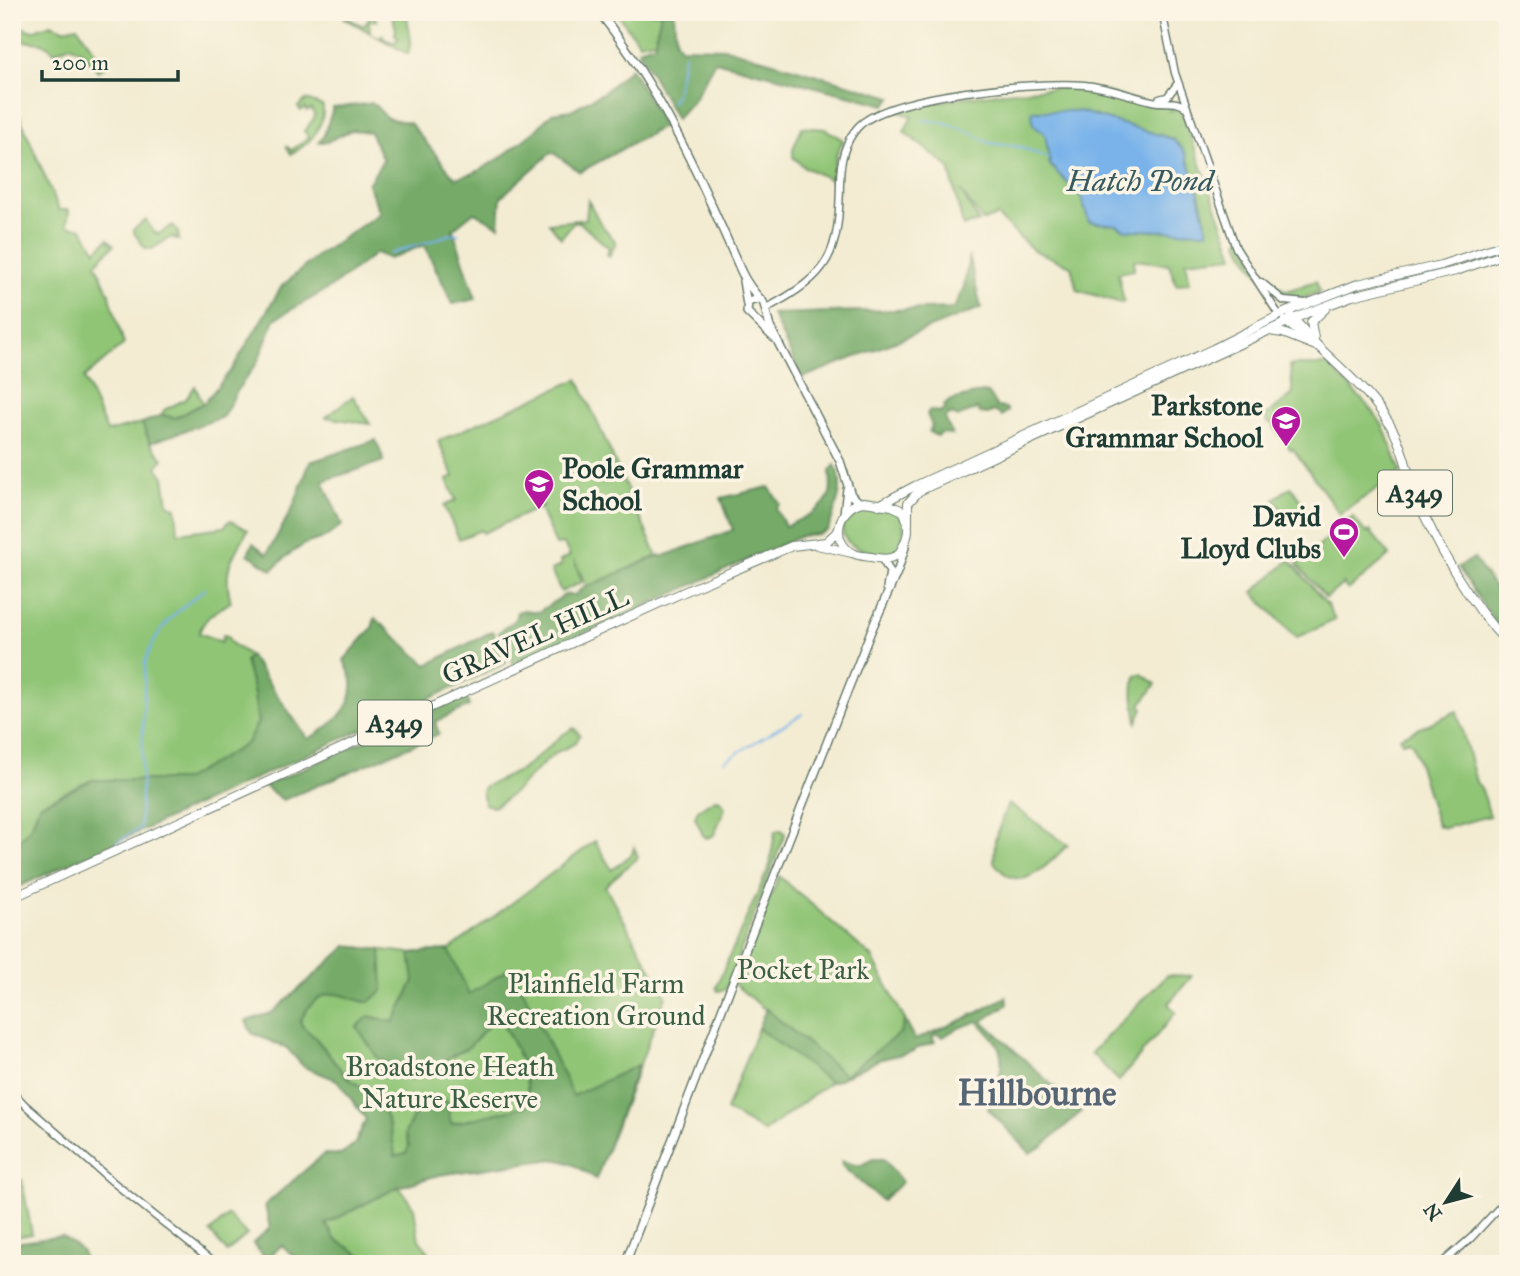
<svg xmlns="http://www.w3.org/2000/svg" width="1520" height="1276" font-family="'IM FELL Great Primer',serif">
	<rect width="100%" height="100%" fill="#fcf5e5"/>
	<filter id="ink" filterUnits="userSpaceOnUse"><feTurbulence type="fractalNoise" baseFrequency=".0143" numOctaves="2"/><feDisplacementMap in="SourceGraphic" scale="14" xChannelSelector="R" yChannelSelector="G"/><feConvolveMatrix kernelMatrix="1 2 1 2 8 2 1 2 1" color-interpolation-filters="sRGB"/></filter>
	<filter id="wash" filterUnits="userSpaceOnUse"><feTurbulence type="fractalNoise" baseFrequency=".00686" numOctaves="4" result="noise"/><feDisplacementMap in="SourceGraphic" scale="28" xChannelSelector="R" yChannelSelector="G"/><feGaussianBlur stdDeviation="1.57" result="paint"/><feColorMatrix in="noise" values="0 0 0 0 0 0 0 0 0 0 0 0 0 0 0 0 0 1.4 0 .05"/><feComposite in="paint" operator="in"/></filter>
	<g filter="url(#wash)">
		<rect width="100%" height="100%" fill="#f3ecd3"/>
		<!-- green -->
		<g fill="#90c576" stroke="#588155" stroke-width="2">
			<path d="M345 12H349L347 18 364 26 372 12 380 14H377L375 18 377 21 369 20 370 33 378 37 383 35 382 38 394 43 399 38 395 35 396 29 392 15 407 16 411 41 408 54 344 18Z"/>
			<path d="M616 12 661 13 655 40 639 43Z"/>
			<path d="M12 24 32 31 51 24 64 29 77 26 105 67 98 71 81 51 70 45 55 52 43 43 12 40Z"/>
			<path d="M1075 87 1107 92 1148 104 1149 103 1174 105 1169 111 1179 109 1183 115 1234 256 1186 261 1190 282 1176 285 1169 264 1134 260V270L1118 273 1124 302 1121 303 1077 290 1071 266 1033 250 997 216 983 221 960 190 979 222 963 226 949 167 904 132 912 116 896 111C955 97 1014 89 1075 87Z"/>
			<path d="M12 98 59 210H69L67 226 82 228 96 251 108 239 114 245 96 263 109 293 124 344 84 378 107 432 142 423 150 443 163 459 157 467 164 477 168 504 176 508 178 533 224 527 230 520 248 530C232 558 222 568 231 602 216 611 205 616 199 633L222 642 223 635 228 636 230 642 250 656 245 661 253 689 258 722 247 743 241 747 184 780H92L39 805 32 825 12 850Z"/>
			<path d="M306 100 323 106C325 127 309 145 291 154L286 146 292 150 309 137 304 131C306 130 315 117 315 115L311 109 307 111 305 108 301 111 298 107Z"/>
			<path d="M802 127 825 129 843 140 836 156 831 180 804 167 793 157V149Z"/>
			<path d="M588 200 600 223 616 242 609 256 607 254 609 248 579 222 573 223 561 238 549 223 586 219Z"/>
			<path d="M146 220 154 232 158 234 173 225 178 232 179 240 171 237 152 249 145 248 134 233V229Z"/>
			<path d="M1245 235C1246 253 1269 284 1287 291L1316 281 1320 292 1305 297 1285 298C1265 282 1248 265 1239 241L1240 237Z"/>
			<path d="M1290 365H1328L1372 410 1383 426 1401 472 1340 514 1293 449 1291 450 1270 422 1268 423 1264 417 1293 394Z"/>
			<path d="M578 379 657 556 587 587 574 560 582 582 561 592 551 570 561 566 560 561 570 556 564 544 556 545 540 509 545 505 483 533 481 530 459 539 444 506 456 500 447 480 454 476 438 441Z"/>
			<path d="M195 386 203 404 175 418 162 415 164 410 186 399Z"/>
			<path d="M353 396 370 424 326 417Z"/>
			<path d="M1291 487 1306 508 1298 514 1295 511 1297 515 1289 520 1274 499Z"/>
			<path d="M859 505 890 508 901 513C907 528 903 539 895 553 885 556 879 554 868 551 838 544 834 524 859 505Z"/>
			<path d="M1353 517 1366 533 1370 531 1390 555 1348 590 1343 584 1326 598 1297 564Z"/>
			<path d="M1290 560 1328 606 1335 620 1296 638 1253 592Z"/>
			<path d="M1142 674 1156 684 1140 706 1143 708 1137 722C1135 707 1130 688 1137 675Z"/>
			<path d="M1457 711 1476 782 1482 790 1490 816 1444 828 1437 825 1413 745 1409 740 1402 742 1400 737Z"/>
			<path d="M574 728 580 735C575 748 564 747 554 754 536 769 513 797 493 807L485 804 482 792 484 787 523 769 562 735Z"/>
			<path d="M715 799 721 800 725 808 714 835 707 838 703 835 695 817 698 810Z"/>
			<path d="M1008 803 1068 845C1045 866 1020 899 994 862L995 840Z"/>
			<path d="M782 830 785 834 726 989 718 991 716 987 770 865 775 831Z"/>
			<path d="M595 841 612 870 632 854 634 847 638 857 605 886 666 996 596 1179C582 1169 571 1161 553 1159L438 1175 399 1187 414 1208 419 1240 429 1252 424 1264H302L282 1245 266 1259 253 1243 270 1228 265 1205 324 1154 341 1155 355 1143 366 1119 337 1080 304 1067 287 1048 252 1033 246 1021 272 1013 347 946 410 953 449 950Z"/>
			<path d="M779 876 872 957 905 1020 900 1033 845 1075 734 984Z"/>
			<path d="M1167 975 1192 976 1168 1004 1176 1012 1119 1081 1091 1053Z"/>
			<path d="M758 1028 830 1082 764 1132 726 1110Z"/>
			<path d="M22 1180 32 1234 12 1238V1182Z"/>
			<path d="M228 1215 247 1235 227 1252 210 1232Z"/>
		</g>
		<!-- forest -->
		<g fill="#74aa67" stroke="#4a744e" stroke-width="2">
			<path d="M660 12H674L676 41 680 47 726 48 892 97 885 105 715 61 694 99 676 119 638 49 654 44 661 13Z"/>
			<path d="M631 68 664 126 580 172 552 152 501 197 499 226 474 212 453 229 476 299 453 304 424 245 389 259 376 253 330 288 275 319 257 363 238 389 223 417 150 443 142 423 162 415 175 418 204 403 232 369 282 286 317 256 380 213 368 184 383 160 370 132 352 130 326 142H319L324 135 333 108 373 103 387 118 410 123 455 178 474 173 500 158 535 131 552 113 571 110 604 92Z"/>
			<path d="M969 256 981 308 802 378 772 314 954 308 964 287Z"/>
			<path d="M982 392 988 393 997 407 1006 408 1008 411 1002 416 994 411 988 414 980 413 978 409 957 417 952 414 945 418 952 435 942 433 937 436 929 432 932 426 927 414 930 410 938 412 945 410 944 406 949 401Z"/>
			<path d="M376 440 384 461 323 481 342 525 326 537 305 544 287 556 272 570 248 554 253 543 267 554 293 507 310 462Z"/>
			<path d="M835 465C847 486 835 509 828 530L819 534 801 536 514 665 499 632 515 620 517 612 524 610 538 612 566 594 575 595 586 585 587 587 660 555 661 557 733 530 721 498 769 487 780 504 776 509 785 526C801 519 824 511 830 493 832 487 830 477 830 471Z"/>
			<path d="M1474 558 1508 608V636L1493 620 1458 567Z"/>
			<path d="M375 618 427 665 493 631 507 663 12 890V850L32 825 39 805 92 780H184L241 747 247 743 258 722 253 689 245 661 250 656 308 739C329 727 355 710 352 681 351 674 346 666 344 660L372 628Z"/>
			<path d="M466 695 469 706 435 722 439 734 283 800 264 786Z"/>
			<path d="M347 946 381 950 383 991 369 1002C358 1002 352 997 341 995 321 990 308 1005 300 1022 306 1033 312 1032 318 1041 329 1054 337 1067 350 1079 357 1085 366 1089 372 1095 387 1110 393 1136 395 1156L406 1153 409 1146 405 1133 414 1115 433 1099 447 1101 451 1124 526 1106C533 1076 513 1040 497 1016L469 1047 410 1079 377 1057 357 1027 369 1016 394 1022 414 981 410 953 449 950 469 994 512 967 573 1096 638 1065 596 1179C582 1169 571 1161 553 1159L438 1175 398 1187 326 1224 335 1239 376 1264H302L282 1245 266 1259 253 1243 270 1228 265 1205 324 1154 341 1155 356 1143 366 1119 337 1080 304 1067 287 1048 252 1033 246 1021 272 1013Z"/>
			<path d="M1006 997 1008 1004 983 1021 1081 1112 1043 1146 1030 1153 988 1109C994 1091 1007 1067 999 1048 995 1038 984 1029 978 1021L956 1029 943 1037 937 1034 932 1037 935 1042 915 1049V1051L878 1060 838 1080 830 1082 758 1028 766 1009 845 1075 900 1033 905 1020 915 1040 971 1016V1014L977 1013Z"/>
			<path d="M873 1159H884L902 1182 882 1201 842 1166V1161L859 1166Z"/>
			<path d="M62 1236 82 1251 85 1264H12V1243Z"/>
		</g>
		<!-- water -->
		<path fill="#79b3ea" stroke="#4c788f" stroke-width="2" d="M1032 111H1079L1173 139 1185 152 1197 185 1208 232 1125 230 1117 225 1089 222 1081 197 1050 165 1045 134 1033 125Z"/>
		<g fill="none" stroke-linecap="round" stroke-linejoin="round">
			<!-- stream -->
			<g stroke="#79b3ea" stroke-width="2">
				<path d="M677 89 684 54"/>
				<path d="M672 102 676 93"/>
				<path d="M923 120 946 123 970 132 989 143 1020 147 1048 158"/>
				<path d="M422 244 451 234H459"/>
				<path d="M390 254 417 245"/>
				<path d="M724 761 802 714"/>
				<path d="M117 842 140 828 145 663C155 628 178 610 205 589"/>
			</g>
		</g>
	</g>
	<g filter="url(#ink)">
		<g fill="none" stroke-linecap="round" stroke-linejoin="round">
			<!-- tertiary casing -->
			<g stroke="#697a6c" stroke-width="9">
				<g id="tertiary">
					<path d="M1162 12 1175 73 1236 248 1279 315"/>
					<path d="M1506 12 1508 15"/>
					<path d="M1159 99 1167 97 1178 83"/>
					<path d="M1261 282 1284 301 1306 303"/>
					<path d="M765 309C831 274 839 255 840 182 840 162 844 143 857 128 886 94 1039 81 1084 85 1108 87 1129 96 1152 101 1165 104 1176 99 1187 108"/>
					<path d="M12 1091 25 1105 113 1182 215 1264"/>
					<path d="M1441 1264 1471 1238 1508 1198"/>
				</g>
			</g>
			<!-- secondary casing -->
			<g stroke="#697a6c" stroke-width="10">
				<g id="secondary">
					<path d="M599 12C661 89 702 182 741 271 747 284 753 292 763 302 765 305 768 321 770 327L840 461 851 495 859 502"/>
					<path d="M743 281 747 305"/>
					<path d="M758 299 748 302 747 312 774 338"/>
					<path d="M844 513 847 489"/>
					<path d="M883 560 890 572 887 588"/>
					<path d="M625 1264 731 986 871 631 898 570 905 547"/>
				</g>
			</g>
			<!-- primary casing -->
			<g stroke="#697a6c" stroke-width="10">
				<g id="primary">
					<path d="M1291 316C1301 326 1310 338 1320 348 1347 374 1377 399 1394 432 1404 451 1408 474 1415 493 1435 544 1471 605 1508 644"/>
					<path d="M1285 321 1308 339"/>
					<path d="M1269 331 1283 333 1316 346"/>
					<path d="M1314 338 1311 322 1325 309"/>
					<path d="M864 502 892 506 903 511C912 528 908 540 898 555 888 560 882 559 871 557 866 556 859 556 855 554 828 543 838 505 864 502Z"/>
					<path d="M879 505 915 486 1213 349 1286 312 1358 284 1441 265 1508 243"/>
					<path d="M908 523V503L919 491 1307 313 1352 296 1456 271 1508 253"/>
					<path d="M817 545 852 553"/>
					<path d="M12 898 686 591 792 546 826 542 838 531"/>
				</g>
			</g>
			<!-- tertiary -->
			<use href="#tertiary" stroke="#fff" stroke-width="6"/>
			<!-- secondary -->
			<use href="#secondary" stroke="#fff" stroke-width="7"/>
			<!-- primary -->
			<use href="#primary" stroke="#fff" stroke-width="8"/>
		</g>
	</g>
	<!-- icons -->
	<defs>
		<g id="school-pin" transform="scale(1.575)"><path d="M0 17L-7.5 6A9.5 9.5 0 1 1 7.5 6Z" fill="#b5179e" stroke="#fcf5e5"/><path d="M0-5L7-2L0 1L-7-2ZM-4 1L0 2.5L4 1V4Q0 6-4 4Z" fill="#fff"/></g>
		<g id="stadium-pin" transform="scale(1.575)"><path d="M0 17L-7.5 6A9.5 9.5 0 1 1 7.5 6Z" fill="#b5179e" stroke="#fcf5e5"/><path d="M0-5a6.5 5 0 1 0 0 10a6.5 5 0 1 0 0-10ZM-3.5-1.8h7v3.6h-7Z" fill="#fff"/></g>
	</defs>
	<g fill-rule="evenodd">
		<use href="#school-pin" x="1286" y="421"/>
		<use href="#school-pin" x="539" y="484"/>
		<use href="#stadium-pin" x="1344" y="532"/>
	</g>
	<g text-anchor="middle" stroke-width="7" stroke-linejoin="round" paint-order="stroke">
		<!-- shield labels -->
		<g fill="#fcf5e5" stroke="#617469" stroke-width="2">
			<rect x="1378" y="470.5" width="74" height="45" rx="5"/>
			<rect x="358" y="700.5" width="74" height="45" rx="5"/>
		</g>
		<g font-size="26" font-weight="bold" fill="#1f3d34">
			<text x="1415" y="502">A349</text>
			<text x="395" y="732">A349</text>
		</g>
		<!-- poi labels -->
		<g font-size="28" font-weight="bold" fill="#1f3d34" stroke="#fcf5e5" text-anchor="end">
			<text x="1263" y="415">Parkstone<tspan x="1263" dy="32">Grammar School</tspan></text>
			<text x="562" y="478" text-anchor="start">Poole Grammar<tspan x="562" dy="32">School</tspan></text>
			<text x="1321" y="526">David<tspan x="1321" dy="32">Lloyd Clubs</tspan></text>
		</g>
		<!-- street labels -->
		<g font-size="28" fill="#1f3d34" stroke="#fcf5e5">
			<text transform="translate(535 635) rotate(-24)" y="10">GRAVEL HILL</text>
		</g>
		<!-- park labels -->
		<g font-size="28" fill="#3b5f44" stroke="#fcf5e5">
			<text x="803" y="979">Pocket Park</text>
			<text x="596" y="993">Plainfield Farm<tspan x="596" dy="32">Recreation Ground</tspan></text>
			<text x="450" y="1076">Broadstone Heath<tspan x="450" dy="32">Nature Reserve</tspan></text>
		</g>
		<!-- water labels -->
		<g font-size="30" font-style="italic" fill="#365a62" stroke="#fcf5e5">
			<text x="1140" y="191">Hatch Pond</text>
		</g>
		<!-- district labels -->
		<g font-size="35" font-weight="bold" fill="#576675" stroke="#fcf5e5">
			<text x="1037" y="1105">Hillbourne</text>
		</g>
	</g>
	<!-- margin -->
	<rect width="1520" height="1276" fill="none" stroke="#fcf5e5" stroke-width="42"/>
	<!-- north arrow -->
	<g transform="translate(1446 1202) rotate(234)" stroke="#fcf5e5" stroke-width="5" paint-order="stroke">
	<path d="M0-5L12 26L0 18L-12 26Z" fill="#1f3d34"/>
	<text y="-10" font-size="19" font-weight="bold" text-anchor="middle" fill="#1f3d34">N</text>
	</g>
	<!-- scale -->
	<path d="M42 70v10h136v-10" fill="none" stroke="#1f3d34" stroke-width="3.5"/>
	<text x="52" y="70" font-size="21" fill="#1f3d34" stroke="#fcf5e5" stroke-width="5" paint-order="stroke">200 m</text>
</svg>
